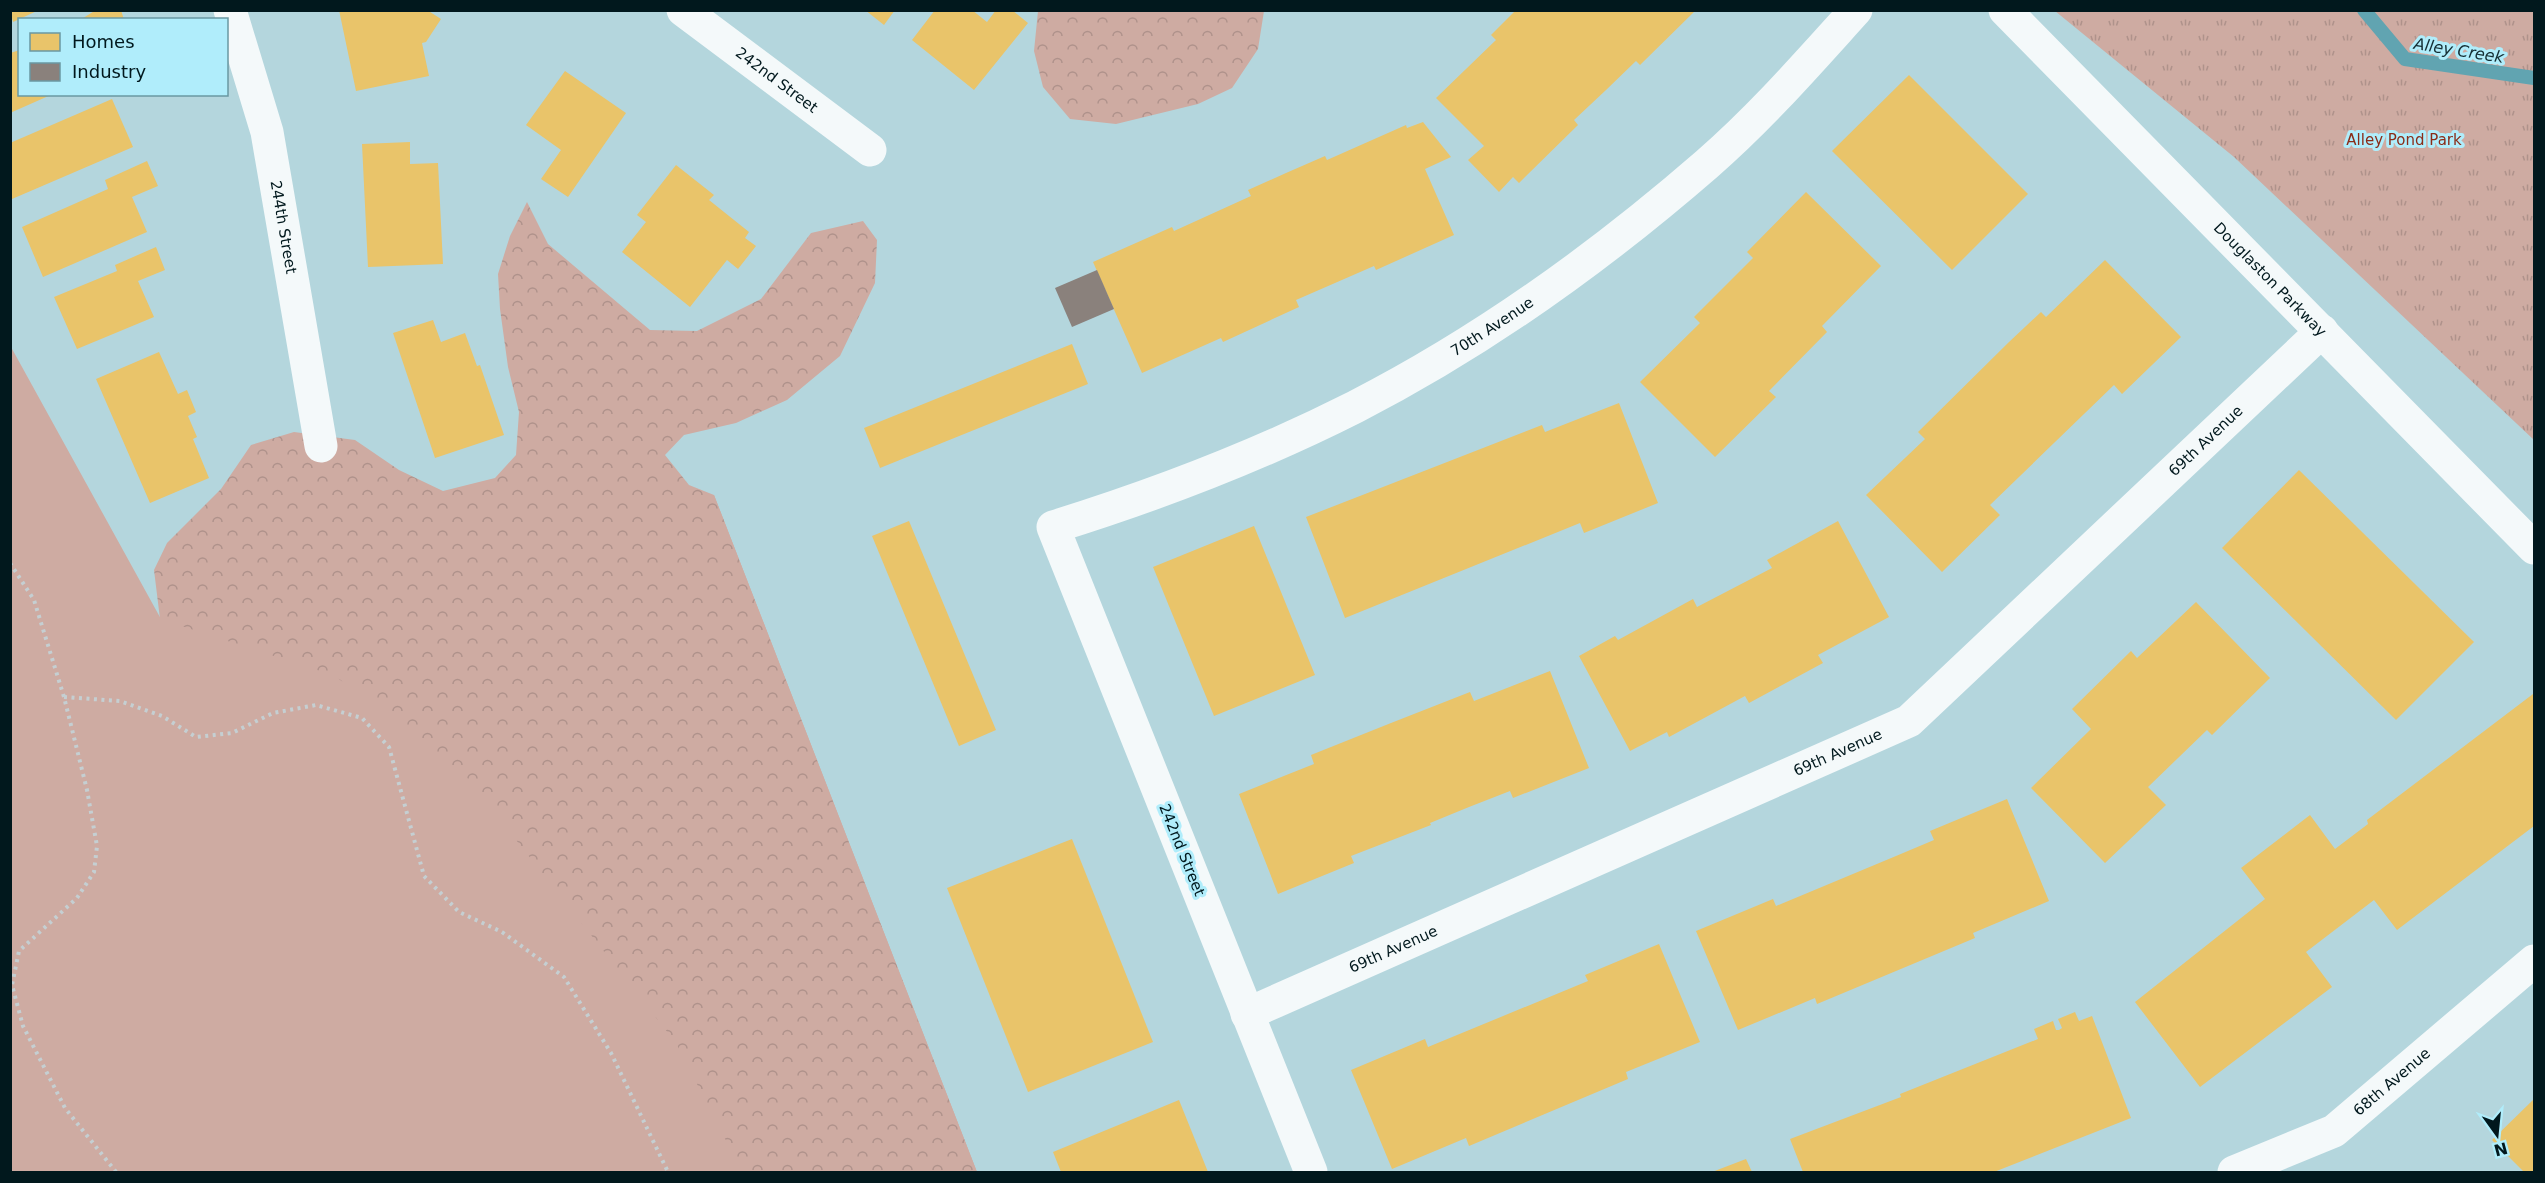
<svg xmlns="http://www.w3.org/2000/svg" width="2545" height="1183" font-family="'DejaVu Sans',sans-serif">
	<defs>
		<pattern id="forest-crowns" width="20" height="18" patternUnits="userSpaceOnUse" patternTransform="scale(1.5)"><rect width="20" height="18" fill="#ceaba2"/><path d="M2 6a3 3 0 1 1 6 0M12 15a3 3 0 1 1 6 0" fill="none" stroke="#af928b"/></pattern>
		<pattern id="park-tufts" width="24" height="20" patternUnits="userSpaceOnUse" patternTransform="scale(1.5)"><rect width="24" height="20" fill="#ceaba2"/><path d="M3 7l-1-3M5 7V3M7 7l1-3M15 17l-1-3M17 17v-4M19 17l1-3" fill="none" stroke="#af928b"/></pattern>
	</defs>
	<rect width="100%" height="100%" fill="#b4d6dd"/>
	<!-- grass -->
	<path fill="#ceaba2" d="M11 347 161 619 714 495 977 1172H11Z"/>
	<!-- forest -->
	<g fill="url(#forest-crowns)">
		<path d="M1038 11V10L1264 11 1258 49 1232 88 1198 104 1116 124 1070 119 1043 87 1034 51Z"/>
		<path d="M527 202 548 244 650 330 697 331 761 299 811 233 863 221 877 240 875 283 840 356 787 400 736 423 684 435 665 455 689 485 714 495 977 1172H742L676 1043 464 774 335 676 160 619 154 570 167 543 221 489 251 445 294 432 355 440 399 470 443 491 495 478 516 455 519 412 508 367 500 309 498 274 510 236Z"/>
	</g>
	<!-- park -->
	<path fill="url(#park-tufts)" d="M2055 11H2534V440L2234 157Z"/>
	<!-- homes -->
	<g fill="#e9c46a">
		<path d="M10 10H39L13 22Z"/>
		<path d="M96 10H121L124 20H80Z"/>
		<path d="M339 10H427L441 19 426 42 422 43 429 76 356 91Z"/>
		<path d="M865 10H895L884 25Z"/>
		<path d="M935 10H972L987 22 996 10H1012L1028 23 974 90 912 40Z"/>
		<path d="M1516 10H1696L1640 65 1636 61 1606 90 1574 120 1578 125 1519 183 1513 177 1499 192 1468 160 1484 146 1436 98 1496 40 1491 35Z"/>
		<path d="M20 50V94H53L10 113V53Z"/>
		<path d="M565 71 626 113 568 197 541 179 561 150 526 125Z"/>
		<path d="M1909 75 2028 194 1952 270 1832 151Z"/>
		<path d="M112 99 133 147 12 199 10 143Z"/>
		<path d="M1423 122 1451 157 1425 169 1454 235 1376 270 1374 266 1296 300 1299 307 1223 342 1221 338 1142 373 1093 262 1172 227 1174 231 1251 196 1248 190 1286 173 1325 156 1327 160 1406 125 1407 128Z"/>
		<path d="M410 142V164L438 163 443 264 368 267 362 144Z"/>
		<path d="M147 161 158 186 132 197 147 232 43 277 22 227 108 189 105 180Z"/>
		<path d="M676 165 714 195 709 200 749 232 745 238 756 246 738 269 727 260 690 307 622 252 646 222 637 215Z"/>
		<path d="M1806 192 1881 266 1822 326 1827 332 1769 391 1776 397 1715 457 1640 382 1700 323 1694 317 1753 258 1747 252Z"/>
		<path d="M156 247 165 270 138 281 154 317 77 349 54 297 117 271 115 265Z"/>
		<path d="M2105 260 2181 337 2122 394 2114 385 1990 505 2000 515 1942 572 1866 495 1925 439 1918 432 2009 342 2041 312 2046 317Z"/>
		<path d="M433 320 441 342 465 333 477 366 480 365 504 435 435 458 393 333Z"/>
		<path d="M1072 344 1088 384 880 468 864 428Z"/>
		<path d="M159 352 178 394 187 390 196 412 188 416 197 437 193 439 209 478 150 503 96 379Z"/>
		<path d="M1619 403 1658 503 1584 533 1580 523 1345 618 1306 517 1542 425 1545 432Z"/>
		<path d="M2299 470 2474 642 2396 720 2222 548Z"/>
		<path d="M909 521 996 730 959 746 872 536Z"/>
		<path d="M1838 521 1889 617 1818 655 1823 663 1749 703 1745 696 1669 737 1667 732 1630 751 1579 656 1615 636 1618 640 1693 599 1697 607 1772 568 1767 560Z"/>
		<path d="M1254 526 1315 675 1214 716 1153 567Z"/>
		<path d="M2196 602 2270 678 2212 735 2207 730 2148 787 2166 805 2105 863 2031 788 2091 729 2072 709 2131 651 2137 658Z"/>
		<path d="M1550 671 1589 768 1513 798 1510 791 1469 807 1430 823 1431 825 1351 856 1354 863 1278 894 1239 794 1314 764 1311 755 1391 723 1470 692 1474 701Z"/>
		<path d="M2533 694 2534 826 2397 930 2374 900 2306 952 2332 987 2200 1087 2135 1002 2265 899 2241 868 2310 815 2335 849 2368 824 2367 820Z"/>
		<path d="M2007 799 2049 901 1973 933 1975 938 1817 1004 1815 998 1738 1030 1696 931 1773 899 1776 906 1896 856 1934 840 1930 831Z"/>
		<path d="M1072 839 1153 1042 1028 1092 947 888Z"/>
		<path d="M1659 944 1700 1042 1626 1072 1628 1079 1469 1146 1466 1138 1392 1169 1351 1070 1425 1039 1428 1047 1588 981 1585 975Z"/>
		<path d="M2075 1012 2079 1021 2092 1016 2131 1118 1994 1172H1803L1790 1139 1901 1097 1900 1094 2038 1039 2034 1029 2053 1021 2056 1030H2059L2062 1028 2058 1019Z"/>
		<path d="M2534 1099V1172H2524L2492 1140Z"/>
		<path d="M1179 1100 1208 1172H1061L1053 1152Z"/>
		<path d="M1746 1159 1752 1172H1712Z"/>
	</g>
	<!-- industry -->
	<path fill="#8a817c" d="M1097 270 1114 309 1072 327 1055 288Z"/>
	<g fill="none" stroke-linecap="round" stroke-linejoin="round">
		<!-- stream -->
		<path stroke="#61a4b1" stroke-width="14" d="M2364 10 2405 59 2534 78"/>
		<!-- path -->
		<g stroke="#c5cfd2" stroke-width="4" stroke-dasharray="3 4.5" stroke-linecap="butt">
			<path d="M10 563 34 600 64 697 87 790 97 846 94 872 77 898 19 951 12 985 23 1026 65 1108 116 1172"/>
			<path d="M64 697 120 701 162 716 196 737 232 733 273 713 316 705 362 718 389 747 424 876 459 912 502 932 564 977 611 1053 668 1172"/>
		</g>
		<!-- minor -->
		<g stroke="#f4f9fa" stroke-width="33">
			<path id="s1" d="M230 10 267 132 321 446"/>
			<path id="s2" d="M683 10 870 150"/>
			<path id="s3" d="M1247 1014 1909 721 2322 331"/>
			<path id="s4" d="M1311 1172 1053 527C1156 495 1258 456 1355 407 1482 342 1600 257 1707 164 1761 117 1808 63 1856 10"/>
			<path id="s5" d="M2234 1172 2334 1131 2534 961"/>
		</g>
		<!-- major -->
		<path stroke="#f4f9fa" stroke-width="33" id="s6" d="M2005 10 2534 548"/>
	</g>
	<g text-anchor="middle" stroke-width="6" stroke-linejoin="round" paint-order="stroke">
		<!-- street labels -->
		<g font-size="15" fill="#01181d" stroke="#b0edfb">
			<text dy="5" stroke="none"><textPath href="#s2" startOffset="117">242nd Street</textPath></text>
			<text dy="5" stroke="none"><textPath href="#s1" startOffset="224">244th Street</textPath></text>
			<text dy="5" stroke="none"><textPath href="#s6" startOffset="378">Douglaston Parkway</textPath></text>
			<text dy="5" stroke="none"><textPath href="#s4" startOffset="1179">70th Avenue</textPath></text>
			<text dy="5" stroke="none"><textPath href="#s3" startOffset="1132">69th Avenue</textPath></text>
			<text dy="5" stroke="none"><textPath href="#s3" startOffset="646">69th Avenue</textPath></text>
			<text transform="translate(1182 850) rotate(68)" y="5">242nd Street</text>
			<text dy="5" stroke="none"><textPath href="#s3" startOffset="160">69th Avenue</textPath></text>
			<text dy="5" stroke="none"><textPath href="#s5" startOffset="184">68th Avenue</textPath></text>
		</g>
		<!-- park labels -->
		<g font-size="15" fill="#8a2c18" stroke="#b0edfb">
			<text x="2404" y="145">Alley Pond Park</text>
		</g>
		<!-- water labels -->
		<g font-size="16" font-style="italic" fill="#142e34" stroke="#b0edfb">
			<text transform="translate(2459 50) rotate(9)" y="6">Alley Creek</text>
		</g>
	</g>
	<!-- border -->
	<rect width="2545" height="1183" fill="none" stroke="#01181d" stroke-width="24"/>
	<!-- legend -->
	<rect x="18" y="18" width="210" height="78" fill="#b0edfb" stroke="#6a98a2" stroke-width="1.5"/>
	<rect x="30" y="33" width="30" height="18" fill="#e9c46a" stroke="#6a98a2" stroke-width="1.5"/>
	<text x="72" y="48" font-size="18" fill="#01181d">Homes</text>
	<rect x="30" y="63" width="30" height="18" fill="#8a817c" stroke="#6a98a2" stroke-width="1.5"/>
	<text x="72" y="78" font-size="18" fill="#01181d">Industry</text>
	<!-- north arrow -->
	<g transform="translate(2497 1135) rotate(165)" stroke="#b0edfb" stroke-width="4.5" paint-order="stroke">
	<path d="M0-4.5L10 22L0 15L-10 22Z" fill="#01181d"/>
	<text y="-9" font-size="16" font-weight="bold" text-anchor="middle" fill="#01181d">N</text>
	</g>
</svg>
